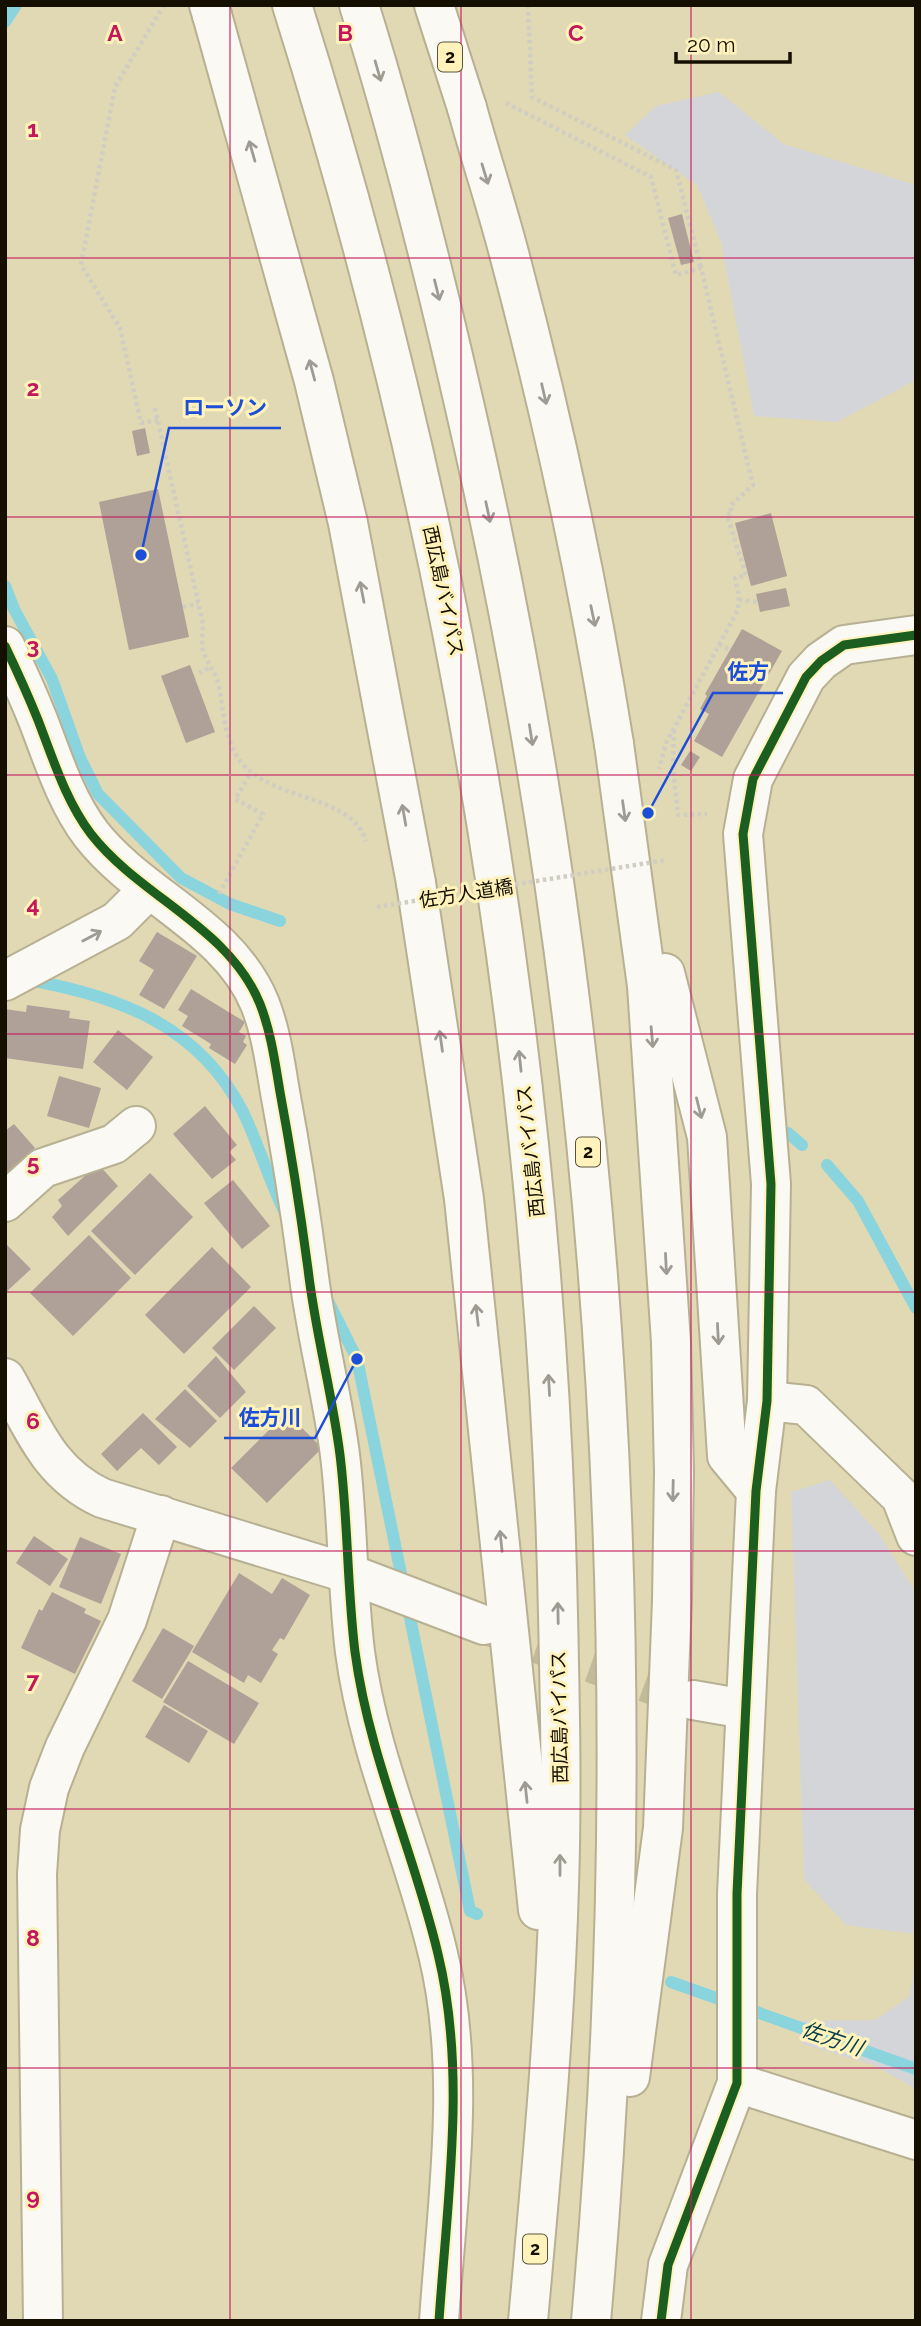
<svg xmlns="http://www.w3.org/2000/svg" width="921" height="2326" font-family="Raleway,'Noto Sans JP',sans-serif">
	<rect width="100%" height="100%" fill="#e1d9b4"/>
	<!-- green -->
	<g fill="#d4d5d9">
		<path d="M719 92 784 144 916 185V380L837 422 754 416 721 242 697 185 625 135 656 106Z"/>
		<path d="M830 1480 879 1534 916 1593V1934L846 1925 804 1879 791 1492Z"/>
		<path d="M916 1960V2089L874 2065 803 2044 793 2021 875 2020 909 1997Z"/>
	</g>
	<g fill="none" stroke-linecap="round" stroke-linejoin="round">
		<!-- stream -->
		<g stroke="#8ad4dd" stroke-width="12">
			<path d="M5 22 16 5"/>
			<path d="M5 586 14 609 52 679 80 758 98 794 181 878 230 904 280 921"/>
			<path d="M29 980C118 996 199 1025 243 1112 259 1145 269 1181 286 1215"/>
			<path d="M788 1133 802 1145"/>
			<path d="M827 1165 858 1201 916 1308"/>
			<path d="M326 1297 357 1359 470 1911 477 1914"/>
			<path d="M671 1982 719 1999"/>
			<path d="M748 2009 916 2069"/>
		</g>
	</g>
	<!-- building -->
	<g fill="#afa098">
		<path d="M682 214 694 262 681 265 668 218Z"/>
		<path d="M145 428 150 453 137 456 132 431Z"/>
		<path d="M158 489 189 637 129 650 99 502Z"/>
		<path d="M771 513 787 576 751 586 735 523Z"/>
		<path d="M786 588 790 606 760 612 756 594Z"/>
		<path d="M742 629 782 651 722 757 694 741 709 714 700 709 707 696 705 694Z"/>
		<path d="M190 665 215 732 186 743 161 676Z"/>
		<path d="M690 751 700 757 691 771 681 765Z"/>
		<path d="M157 932 197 956 164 1009 139 995 154 970 139 961Z"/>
		<path d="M191 989 245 1022 239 1032 246 1036 243 1042 247 1045 235 1064 209 1048 211 1044 182 1026 188 1016 178 1010Z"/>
		<path d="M27 1005 70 1011 69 1018 90 1021 83 1069 5 1058V1009L26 1012Z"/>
		<path d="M118 1030 153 1057 127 1090 93 1062Z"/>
		<path d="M59 1076 101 1088 89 1128 47 1116Z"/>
		<path d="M205 1106 237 1145 229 1152 236 1160 212 1179 173 1134Z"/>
		<path d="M14 1124 35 1148 5 1174V1131Z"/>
		<path d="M98 1164 118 1186 68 1236 52 1217 62 1206 58 1200Z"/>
		<path d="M150 1173 193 1217 135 1275 91 1231Z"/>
		<path d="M233 1180 270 1226 242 1249 204 1203Z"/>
		<path d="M89 1235 131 1278 73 1336 30 1293Z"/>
		<path d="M5 1243 31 1269 5 1293Z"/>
		<path d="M212 1247 251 1287 184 1354 145 1315Z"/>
		<path d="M254 1306 276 1328 234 1370 212 1348Z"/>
		<path d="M216 1356 246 1392 220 1418 187 1386Z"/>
		<path d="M185 1389 217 1421 190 1448 155 1419Z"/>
		<path d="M143 1413 177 1447 159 1465 141 1448 117 1471 101 1454Z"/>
		<path d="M281 1418 287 1424 292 1418 322 1448 267 1503 231 1468Z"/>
		<path d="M34 1536 68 1559 50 1586 16 1563Z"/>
		<path d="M80 1537 121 1554 101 1604 59 1587Z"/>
		<path d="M239 1573 272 1594 282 1578 310 1595 284 1640 280 1638 272 1650 278 1654 261 1683 248 1675 244 1683 192 1652Z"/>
		<path d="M52 1592 86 1609 84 1613 101 1621 75 1674 21 1648 39 1609 42 1611Z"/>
		<path d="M163 1628 194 1646 162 1699 132 1681Z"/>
		<path d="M188 1661 259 1703 234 1744 163 1702Z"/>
		<path d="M164 1705 208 1731 189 1763 145 1737Z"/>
	</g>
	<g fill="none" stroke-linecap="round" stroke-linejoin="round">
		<!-- minor-tunnel -->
		<path stroke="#c2bb99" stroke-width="38" stroke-dasharray="38 19" stroke-linecap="butt" d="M484 1625 693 1700"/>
		<!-- minor casing -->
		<g stroke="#b7b092" stroke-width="42">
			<g id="minor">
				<path d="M212 15 314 381 348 523 416 883"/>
				<path d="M467 108C481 159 498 210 511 261 553 420 588 581 614 744"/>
				<path d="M5 646C17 671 28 695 38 720 53 759 66 801 91 834 140 897 229 927 260 1004 271 1032 275 1062 280 1092 291 1151 300 1209 308 1269 315 1331 332 1392 340 1455 348 1520 347 1586 355 1652 369 1757 414 1852 438 1954 467 2073 447 2200 439 2321"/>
				<path d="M5 981 117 921 149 889"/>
				<path d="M5 1202 43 1168 114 1144 136 1126"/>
				<path d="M5 1378C33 1427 48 1473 102 1498L350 1574 484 1625"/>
				<path d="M767 1401 806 1405 901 1497 916 1536"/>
				<path d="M693 1700 745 1709"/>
				<path d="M737 2083 916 2140"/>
				<path d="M43 2321 37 1874 40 1830 49 1788 65 1747 127 1620 161 1515"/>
				<path d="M661 2321 668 2265 737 2083V1894L756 1491 767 1401 771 1184 743 834 753 779 806 677 821 661 844 645 916 635"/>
			</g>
		</g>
		<!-- highway casing -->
		<g stroke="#b7b092" stroke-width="42">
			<g id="highway">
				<path d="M209 5 212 15"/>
				<path d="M292 5C456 527 547 1068 558 1615 560 1705 562 1796 559 1886 555 2031 541 2176 528 2321"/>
				<path d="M359 5C406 155 443 308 477 461 612 1071 647 1699 591 2321"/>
				<path d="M434 5 467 108"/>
				<path d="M614 744 647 986 671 1342 674 1472 672 1601 663 1828 630 2077"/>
				<path d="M416 883 464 1199 538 1910"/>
				<path d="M665 973 707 1137 727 1456 756 1491"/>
			</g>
		</g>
		<!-- path -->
		<g stroke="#d0cdc2" stroke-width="4.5" stroke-dasharray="3.5 3.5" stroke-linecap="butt">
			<path d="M528 5 532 97 676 170 701 268"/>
			<path d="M506 103 651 177 676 275 701 268 753 485 730 506 732 513 727 515 746 575 735 578 739 595 738 610 666 743 659 769"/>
			<path d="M155 408 203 624C203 633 201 643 203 651 207 663 217 674 219 686 223 709 224 732 235 753 263 804 350 790 366 841"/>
			<path d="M158 420 141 423 120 328 81 265 115 87 164 5"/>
			<path d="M739 600 758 602"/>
			<path d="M183 607 198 604"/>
			<path d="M719 644 730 650"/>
			<path d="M199 673 211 667"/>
			<path d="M674 730 673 767 678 815 707 814"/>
			<path d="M219 894 263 814 235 799 251 773"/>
		</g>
		<!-- minor -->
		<use href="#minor" stroke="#faf9f4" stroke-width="38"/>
		<!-- highway -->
		<use href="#highway" stroke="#faf9f4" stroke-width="38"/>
		<!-- path-bridge -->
		<path stroke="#d0cdc2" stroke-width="4.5" stroke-dasharray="3.5 3.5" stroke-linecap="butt" d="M377 907 666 860"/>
		<!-- cycleway casing -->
		<g stroke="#fff3bb" stroke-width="13">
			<g id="cycleway">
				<path d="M5 646C17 671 28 695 38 720 53 759 66 801 91 834 140 897 229 927 260 1004 271 1032 275 1062 280 1092 291 1151 300 1209 308 1269 315 1331 332 1392 340 1455 348 1520 347 1586 355 1652 369 1757 414 1852 438 1954 467 2073 447 2200 439 2321"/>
				<path d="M661 2321 668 2265 737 2083V1894L756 1491 767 1401 771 1184 743 834 753 779 806 677 821 661 844 645 916 635"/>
			</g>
		</g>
		<!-- cycleway -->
		<use href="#cycleway" stroke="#1b5e20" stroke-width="9"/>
	</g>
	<!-- one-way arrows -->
	<defs><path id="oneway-shaft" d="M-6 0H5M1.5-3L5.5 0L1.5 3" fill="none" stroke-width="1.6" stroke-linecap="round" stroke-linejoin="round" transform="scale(1.75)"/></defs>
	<g stroke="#9e9b92">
		<use href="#oneway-shaft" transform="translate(378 71) rotate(74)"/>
		<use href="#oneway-shaft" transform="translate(252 151) rotate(-106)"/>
		<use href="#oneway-shaft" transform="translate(485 174) rotate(73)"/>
		<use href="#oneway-shaft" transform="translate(437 290) rotate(76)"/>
		<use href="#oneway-shaft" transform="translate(312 370) rotate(-105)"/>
		<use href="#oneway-shaft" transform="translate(544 394) rotate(77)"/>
		<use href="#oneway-shaft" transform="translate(488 512) rotate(78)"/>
		<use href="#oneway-shaft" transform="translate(362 592) rotate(-101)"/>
		<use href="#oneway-shaft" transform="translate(593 616) rotate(78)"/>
		<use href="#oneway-shaft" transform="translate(531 735) rotate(81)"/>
		<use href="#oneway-shaft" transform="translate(624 811) rotate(82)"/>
		<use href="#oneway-shaft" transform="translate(404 815) rotate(-100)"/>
		<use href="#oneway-shaft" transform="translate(92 936) rotate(-28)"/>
		<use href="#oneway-shaft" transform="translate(652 1037) rotate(85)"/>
		<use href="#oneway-shaft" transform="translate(441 1041) rotate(-98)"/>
		<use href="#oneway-shaft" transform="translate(520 1061) rotate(-96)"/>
		<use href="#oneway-shaft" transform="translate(699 1108) rotate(76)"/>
		<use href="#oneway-shaft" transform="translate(666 1264) rotate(87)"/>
		<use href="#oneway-shaft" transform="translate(477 1315) rotate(-97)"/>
		<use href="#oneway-shaft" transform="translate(718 1334) rotate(87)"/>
		<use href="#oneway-shaft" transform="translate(549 1385) rotate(-93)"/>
		<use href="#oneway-shaft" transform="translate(673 1491) rotate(91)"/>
		<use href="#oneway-shaft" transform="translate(501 1541) rotate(-96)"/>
		<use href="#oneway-shaft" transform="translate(558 1613) rotate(-91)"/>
		<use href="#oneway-shaft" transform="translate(526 1792) rotate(-96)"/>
		<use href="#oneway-shaft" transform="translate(560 1865) rotate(-90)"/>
	</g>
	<!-- grid -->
	<path fill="none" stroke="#c2185b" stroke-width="2" stroke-opacity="0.55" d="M230 5V2321M461 5V2321M691 5V2321M5 258H916M5 517H916M5 775H916M5 1034H916M5 1292H916M5 1551H916M5 1809H916M5 2068H916"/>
	<g text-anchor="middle" stroke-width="6" stroke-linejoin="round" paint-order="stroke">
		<!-- shield labels -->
		<g fill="#fff3bb" stroke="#5b5338" stroke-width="2">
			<rect x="438" y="42.5" width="24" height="29" rx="5"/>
			<rect x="576" y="1137.5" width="24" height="29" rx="5"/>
			<rect x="523" y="2234.5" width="24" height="29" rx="5"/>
		</g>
		<g font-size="18" font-weight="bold" fill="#150f00">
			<text x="450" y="63">2</text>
			<text x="588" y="1158">2</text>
			<text x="535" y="2255">2</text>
		</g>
		<!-- street labels -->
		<g font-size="19" fill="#150f00" stroke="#fff3bb">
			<text transform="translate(444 591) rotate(78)" y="7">西広島バイパス</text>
			<text transform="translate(466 893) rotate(-9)" y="7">佐方人道橋</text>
			<text transform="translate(530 1151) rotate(-96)" y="7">西広島バイパス</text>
			<text transform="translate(559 1717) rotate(-91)" y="7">西広島バイパス</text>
		</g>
		<!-- water labels -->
		<g font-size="21" font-style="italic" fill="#093d49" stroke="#fff3bb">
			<text transform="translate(832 2039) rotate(19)" y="7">佐方川</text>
		</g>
	</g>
	<g font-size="23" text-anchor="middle" font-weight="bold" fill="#c2185b" stroke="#fff3bb" stroke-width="6" stroke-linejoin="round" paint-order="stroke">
		<text x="115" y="41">A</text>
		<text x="345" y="41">B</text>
		<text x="576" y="41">C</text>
		<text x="33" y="137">1</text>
		<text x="33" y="396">2</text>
		<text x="33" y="654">3</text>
		<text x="33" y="913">4</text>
		<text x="33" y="1171">5</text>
		<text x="33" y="1429">6</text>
		<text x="33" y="1688">7</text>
		<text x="33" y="1946">8</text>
		<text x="33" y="2205">9</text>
	</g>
	<!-- callouts -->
	<path fill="none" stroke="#1d4ed8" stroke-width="2.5" d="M141 555L169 428H281M648 813L713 693H783M357 1359L315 1438H224"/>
	<g fill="#1d4ed8" stroke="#fff3bb" stroke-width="2.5">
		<circle cx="141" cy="555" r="7"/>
		<circle cx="648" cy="813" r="7"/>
		<circle cx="357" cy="1359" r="7"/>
	</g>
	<g font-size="21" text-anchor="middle" font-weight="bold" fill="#1d4ed8" stroke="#fff3bb" stroke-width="6" stroke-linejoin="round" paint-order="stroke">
		<text x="225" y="415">ローソン</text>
		<text x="748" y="679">佐方</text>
		<text x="270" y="1425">佐方川</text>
	</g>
	<!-- border -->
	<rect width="921" height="2326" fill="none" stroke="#150f00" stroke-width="14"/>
	<!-- scale -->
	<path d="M676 52v10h114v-10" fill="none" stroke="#150f00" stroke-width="3.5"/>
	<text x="687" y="52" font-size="21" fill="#150f00" stroke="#fff3bb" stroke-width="5" paint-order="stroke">20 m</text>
</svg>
